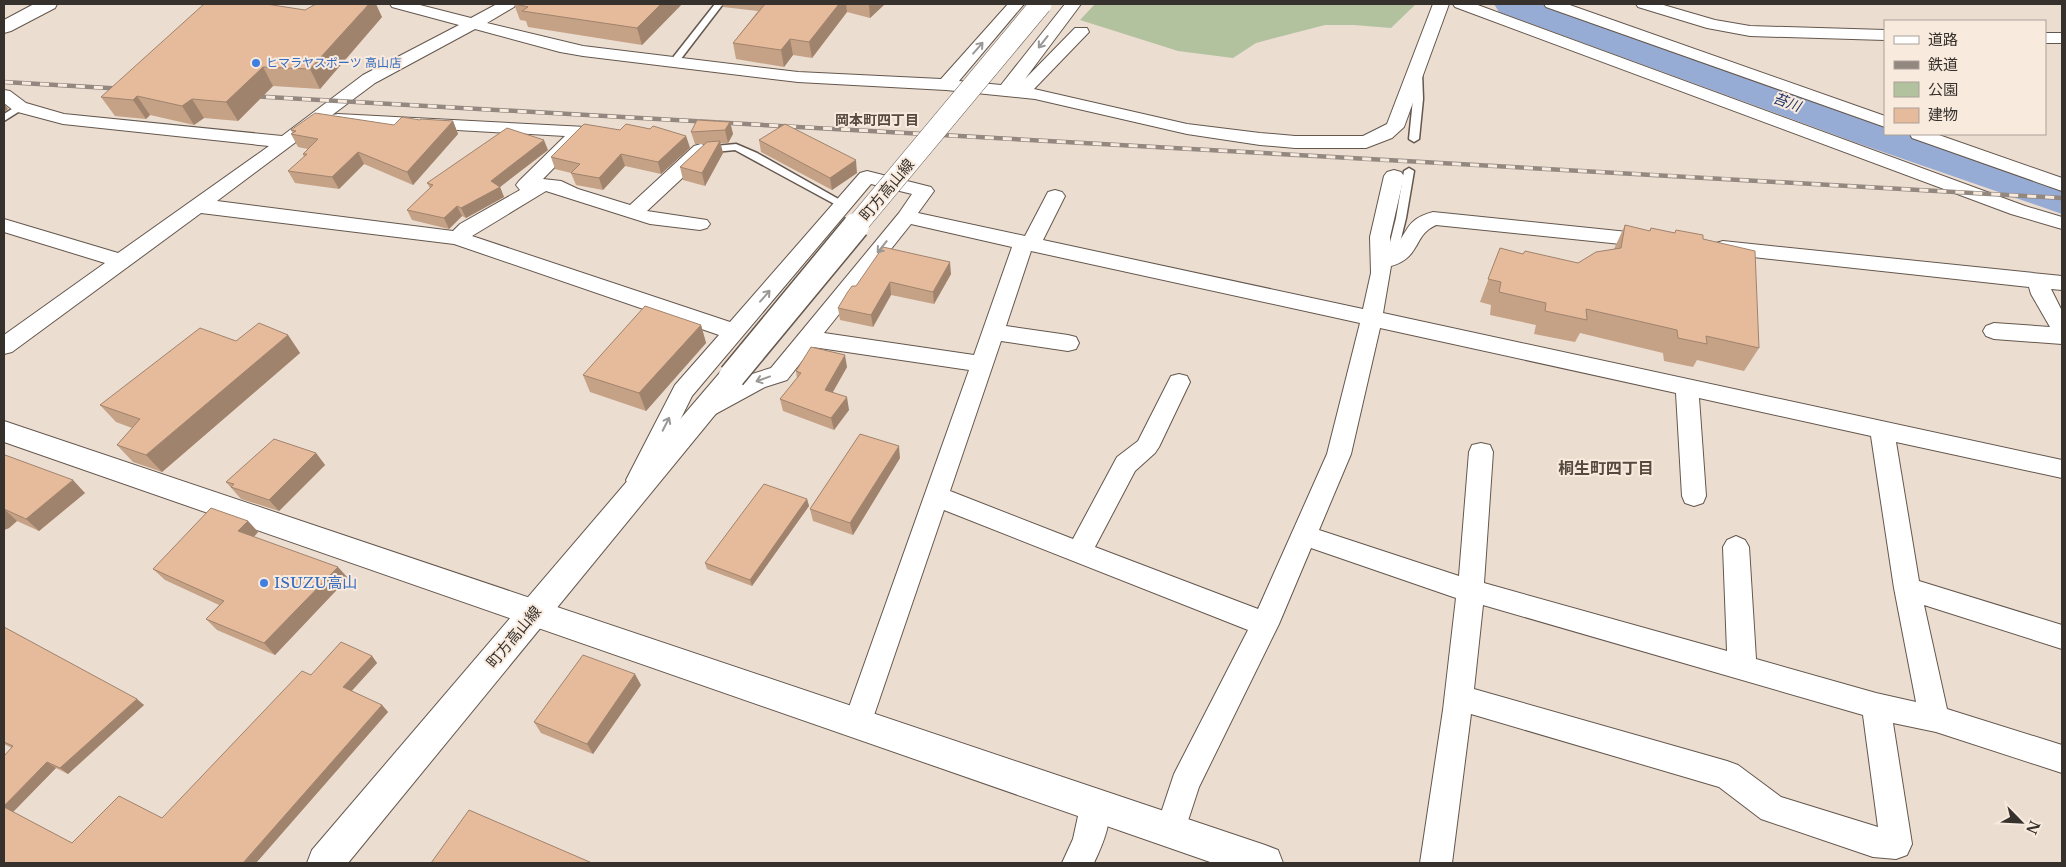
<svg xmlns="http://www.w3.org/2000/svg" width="2066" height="867" font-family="'Libre Baskerville','Noto Sans JP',serif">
	<rect width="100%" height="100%" fill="#ecddd1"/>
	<!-- green -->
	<path fill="#b2c29f" d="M1095 4H1416L1391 28 1354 25H1325L1256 43 1233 58 1178 51 1080 20Z"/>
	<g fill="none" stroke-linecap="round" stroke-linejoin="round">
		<!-- river -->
		<path fill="#97acd5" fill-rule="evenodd" d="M1494 4H1545L1885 125V134H1910L2062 186V214L1857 143 1499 12Z"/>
		<!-- service casing -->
		<g stroke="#64574d" stroke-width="3">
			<g id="service">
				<path d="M715 4H723L677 64H671V60Z"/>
				<path d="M1417 69 1422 72 1423 99 1419 139 1414 142 1409 139 1413 99 1412 72Z"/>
				<path d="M20 104 25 107 23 109 4 121V114Z"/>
				<path d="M736 144 757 153 849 205 844 208 840 207 735 150 704 153 699 150 704 147Z"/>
				<path d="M1409 168 1414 171 1406 218 1396 259 1391 263 1386 259 1396 218 1404 171Z"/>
			</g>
		</g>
		<!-- minor casing -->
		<g stroke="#64574d" stroke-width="2">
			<g id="minor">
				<path d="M390 4H416L471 18 497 4H516L514 7 487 23 583 46 798 72 941 79 1008 4H1024L959 81 1001 85 1065 4H1081L1025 79 1075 28H1087L1089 32 1034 89 1187 124 1260 133 1295 136H1363L1387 124 1433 4H1449L1404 127 1392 138 1366 148H1295L1260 145 1187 134 1035 99 946 90 798 82 583 56 560 52 475 29 375 83 217 201 453 231 460 224 520 190 516 185 519 181 565 136 332 123 329 119 332 115 338 114 586 127 589 131 586 135 543 179 561 181 578 189 630 205 694 146 701 144 708 146 710 150 708 154 647 211 707 220 710 224 707 228 700 230 650 224 546 191 472 236 730 322 860 173 867 171 931 187 934 191 918 213 1025 236 1048 192 1055 190 1062 192 1065 196 1043 240 1363 309 1371 273 1370 237 1384 176 1387 172 1394 170 1401 172 1404 176 1390 237 1391 251C1409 234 1403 220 1433 212L1657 235 1660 240 1657 245 1650 247 1436 225C1413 235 1421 258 1391 266L1383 313 2062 460V478L1896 442 1919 581 2062 625V649L1924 605 1947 709 2062 745V773L1936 732 1893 723 1912 844 1907 855 1896 859 1873 857 1761 819 1719 787 1471 714 1452 863H1420L1443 710 1456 598 1311 548 1279 624 1199 787 1181 842 1170 846 1159 842 1155 831 1174 774 1248 630 944 510 871 724 867 733 857 737 847 733 843 724 969 370 813 347 787 380 765 387 710 417 702 420 694 417 690 411 694 405 749 375 771 368 899 213 912 194 871 184 692 396 647 487 638 490 629 487 626 480 675 385 719 335 454 244 201 213 12 352 4 354V335L105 263 4 232V219L118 253 269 146 63 124 14 111 4 103V90L10 91 26 103 64 114 282 136 363 75 459 25 392 7ZM911 224 1012 247 974 355 824 333ZM1031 251 1360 323 1327 454 1258 609 1095 547 1135 471 1155 453 1159 447 1190 382 1187 376 1179 374 1171 376 1138 441 1117 457 1073 539 950 491 1001 341 1068 351 1076 349 1079 343 1076 337 1068 335 1006 326ZM1380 328 1676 393 1682 496 1685 503 1694 506 1703 503 1706 496 1699 398 1871 436 1894 588 1916 702 1876 693 1756 659 1749 547 1745 540 1736 536 1727 540 1723 547 1727 651 1484 583 1493 452 1490 445 1481 443 1472 445 1469 452 1459 576 1319 530 1351 454ZM1483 605 1863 715 1878 827 1781 797 1738 765 1727 761 1474 689Z"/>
				<path d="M1453 4H1475L2025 206 2062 217V229L2011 214 1455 7Z"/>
				<path d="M1544 4H1567L1885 116V127L1546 7Z"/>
				<path d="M1636 4H1660L1715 20 1750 26 1885 30V40L1750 36 1707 28 1638 7Z"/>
				<rect x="2045" y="33" width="17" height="10"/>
				<path d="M1910 134H1936L2062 178V191L1912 138Z"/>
				<path d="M1723 241 2062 276V290L2051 289 2062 311V344L1994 339 1986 336 1983 331 1986 326 1994 323 2050 327 2031 294 2029 287 1716 253 1713 248 1716 243Z"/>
				<path d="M1095 792 1106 797C1115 817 1103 844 1094 863H1062L1073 839 1080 807 1084 797Z"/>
			</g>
		</g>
		<!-- tertiary casing -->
		<g stroke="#64574d" stroke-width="2">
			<g id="tertiary">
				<path d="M34 4H57L55 8 11 31 4 33V20Z"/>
				<path d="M4 421 1265 845 1278 850 1283 863H1213L4 442Z"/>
			</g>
		</g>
		<!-- secondary casing -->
		<g stroke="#64574d" stroke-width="2">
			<path id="secondary" d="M732 367 741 369 745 376 741 383 348 863H307L312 850 723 369Z"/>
		</g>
		<!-- service -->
		<use href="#service" fill="#fff" fill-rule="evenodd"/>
		<!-- minor -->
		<use href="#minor" fill="#fff" fill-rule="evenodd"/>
		<!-- tertiary -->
		<use href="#tertiary" fill="#fff" fill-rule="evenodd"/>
		<!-- secondary -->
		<use href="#secondary" fill="#fff" fill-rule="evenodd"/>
		<!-- rail casing -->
		<g stroke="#928880" stroke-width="4.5">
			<g id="rail">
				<path d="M4 82 126 89"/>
				<path d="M248 96 2062 198"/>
			</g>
		</g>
		<!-- rail -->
		<use href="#rail" stroke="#f9eade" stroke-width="3" stroke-dasharray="9" stroke-linecap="butt"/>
		<!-- secondary-bridge-far1 casing -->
		<g stroke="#64574d" stroke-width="22" stroke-linecap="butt">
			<path id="secondary-bridge-far1" d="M855 227 1041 4"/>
		</g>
		<!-- secondary-bridge casing -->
		<g stroke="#64574d" stroke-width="29" stroke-linecap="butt">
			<path id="secondary-bridge" d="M732 376 856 226"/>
		</g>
		<!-- secondary-bridge-far1 -->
		<use href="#secondary-bridge-far1" stroke="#fff" stroke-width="21"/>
		<!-- secondary-bridge -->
		<use href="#secondary-bridge" stroke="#fff" stroke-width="26"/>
	</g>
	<!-- wall -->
	<g fill="#c5a186">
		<path d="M514 4H682L642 45 528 27 526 21 520 20Z"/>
		<path d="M722 4H885L870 18 847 12 812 58 793 55 784 67 736 59 733 43 758 11 723 7Z"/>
		<path d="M305 10 382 17 320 89 273 86 238 121 204 118 194 125 150 115 146 119 115 116 101 97Z"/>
		<path d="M420 120 453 121 458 134 413 185 364 164 339 189 295 183 288 171 304 157 303 154 308 149 298 147 291 134H293L291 130 394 125Z"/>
		<path d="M730 122 733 134 728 143H720L723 153 705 186 683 180 680 167 705 144H695L691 132Z"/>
		<path d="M620 130 686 136 690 148 661 174 625 166 603 190 576 185 571 173 555 169 551 157Z"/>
		<path d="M759 140 857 173 832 190 761 152Z"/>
		<path d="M548 150 500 187 504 197 466 218 462 216 449 229 412 220 407 210 430 188 427 183Z"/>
		<path d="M1625 225 1649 231 1651 228 1703 239 1759 348 1744 371 1697 360 1693 367 1664 361 1663 353 1580 333 1575 342 1534 334 1536 325 1490 315 1491 305 1480 302 1500 248 1523 254 1578 263 1614 249Z"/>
		<path d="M951 274 934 304 891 295 873 327 840 320 838 308 856 286Z"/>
		<path d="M701 325 706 343 646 411 590 392 583 375Z"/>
		<path d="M288 335 300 353 162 472 133 462 117 445 132 428 116 422 100 405 236 341Z"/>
		<path d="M847 367 833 392 849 410 834 430 783 411 780 399 797 378 796 371Z"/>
		<path d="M316 453 325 465 279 511 241 499 226 482Z"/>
		<path d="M4 457 85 493 39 531 17 521 9 528 4 530Z"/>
		<path d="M900 458 853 535 813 521 810 509Z"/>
		<path d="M807 499 809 506 752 586 707 569 705 563Z"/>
		<path d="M248 521 258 532 254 537 348 578 275 655 217 630 206 619 219 605 165 580 153 569Z"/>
		<path d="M4 627 144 705 68 774 56 768 13 812 72 843 162 818 311 675 372 656 377 663 351 691 382 705 388 712 256 863H4L12 748 4 744Z"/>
		<path d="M641 685 593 754 541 733 534 722Z"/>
	</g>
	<!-- shaded-wall -->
	<g fill="#a0836d">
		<path d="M369 4H376L382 17 320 89 310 69Z"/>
		<path d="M661 4H682L642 45 637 28Z"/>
		<path d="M839 4H846L847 12 812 58 809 42Z"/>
		<path d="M869 4H885L870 18Z"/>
		<path d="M790 39 793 55 784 67 781 50Z"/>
		<path d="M263 67 273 86 238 121 226 102Z"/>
		<path d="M137 96 150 115 146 119 133 100Z"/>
		<path d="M192 99 204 118 194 125 182 106Z"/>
		<path d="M4 103 8 109 4 112Z"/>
		<path d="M453 121 458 134 413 185 407 172Z"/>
		<path d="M730 122 733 134 728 143 725 130Z"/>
		<path d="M686 136 690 148 661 174 658 162Z"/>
		<path d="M544 140 548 150 500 187 504 197 466 218 461 208 491 181Z"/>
		<path d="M720 141 723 153 705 186 702 173Z"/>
		<path d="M358 152 364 164 339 189 332 177Z"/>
		<path d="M621 154 625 166 603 190 599 178Z"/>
		<path d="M856 160 857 173 832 190 830 178Z"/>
		<path d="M457 206 462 216 449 229 444 218Z"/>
		<path d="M950 262 951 274 934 304 933 292Z"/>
		<path d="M890 282 891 295 873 327 871 315Z"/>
		<path d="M701 325 706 343 646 411 639 393Z"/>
		<path d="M288 335 300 353 162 472 146 455Z"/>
		<path d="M845 355 847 367 827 402 825 390Z"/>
		<path d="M847 397 849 410 834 430 831 418Z"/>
		<path d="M899 446 900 458 853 535 850 523Z"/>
		<path d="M316 453 325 465 279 511 269 500Z"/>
		<path d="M73 480 85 493 39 531 26 519Z"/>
		<path d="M807 499 809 506 752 586 750 580Z"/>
		<path d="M4 509 17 521 9 528 4 530Z"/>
		<path d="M248 521 258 532 248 543 238 531Z"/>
		<path d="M338 567 348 578 275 655 264 643Z"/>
		<path d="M372 656 377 663 349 694 343 687Z"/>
		<path d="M635 674 641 685 593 754 587 744Z"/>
		<path d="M137 699 144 705 68 774 60 768Z"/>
		<path d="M382 705 388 712 256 863H243Z"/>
		<path d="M47 762 56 768 12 813 4 807V806Z"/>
	</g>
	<!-- building -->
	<g fill="#e5bb9c" stroke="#a0836d">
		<path d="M204 4H266L305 10 316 4H369L310 69 263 67 226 102 192 99 182 106 137 96 133 100 101 97Z"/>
		<path d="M516 4H661L637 28 522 11 528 7Z"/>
		<path d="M765 4H839L809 42 790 39 781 50 733 43Z"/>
		<path d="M315 113 394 125 402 117 420 120 421 119 453 121 407 172 358 152 332 177 288 171 307 154H303L318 139 291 134 296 131 291 130Z"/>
		<path d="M697 120 730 122 725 130 691 132Z"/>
		<path d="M584 124 620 130 626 124 650 129 653 126 686 136 658 162 621 154 599 178 571 173 580 164 551 157Z"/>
		<path d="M785 124 856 160 830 178 759 140Z"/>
		<path d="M507 128 544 140 491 181 500 187 461 208 457 206 444 218 407 210 433 185 427 183Z"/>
		<path d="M720 141 702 173 680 167 707 142Z"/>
		<path d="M1625 225 1650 231 1651 228 1675 233 1676 230 1703 235V239L1755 251 1759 348 1706 336 1707 344 1678 338 1677 330 1586 309 1587 320 1545 311 1546 303 1499 292 1501 282 1488 279 1500 248 1523 254 1525 251 1578 263 1596 252 1621 248Z"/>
		<path d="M883 247 950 262 933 292 890 282 871 315 838 308 847 293 852 286H856Z"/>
		<path d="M645 306 701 325 639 393 583 375Z"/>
		<path d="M259 323 288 335 146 455 117 445 140 419 100 405 200 328 236 341Z"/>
		<path d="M811 347 845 355 825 390 847 397 831 418 780 399 801 373 796 371Z"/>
		<path d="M860 434 899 446 850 523 810 509Z"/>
		<path d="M274 439 316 453 269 500 231 487 234 484 226 482Z"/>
		<path d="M5 455 73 480 26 519 4 509V457Z"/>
		<path d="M764 484 807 499 750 580 705 563Z"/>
		<path d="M211 508 248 521 238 531 338 567 264 643 206 619 224 601 153 569Z"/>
		<path d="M4 627 137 699 60 768 47 762 4 806V756L13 746 4 742Z"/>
		<path d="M341 642 372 656 343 687 382 705 243 863H4V807L72 843 119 796 162 818 302 671 311 675Z"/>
		<path d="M583 655 635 674 587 744 534 722Z"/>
		<path d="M469 810 592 863H431Z"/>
	</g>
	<!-- one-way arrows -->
	<defs><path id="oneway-shaft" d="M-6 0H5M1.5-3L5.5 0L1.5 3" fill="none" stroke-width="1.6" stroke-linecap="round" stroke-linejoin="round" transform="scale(1.25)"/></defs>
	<g stroke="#9a9896">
		<use href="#oneway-shaft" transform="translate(1043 42) rotate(128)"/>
		<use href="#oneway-shaft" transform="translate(978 48) rotate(-49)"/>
		<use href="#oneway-shaft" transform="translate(882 247) rotate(129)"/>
		<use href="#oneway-shaft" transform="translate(765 296) rotate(-49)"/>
		<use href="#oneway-shaft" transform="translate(763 379) rotate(160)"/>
		<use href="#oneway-shaft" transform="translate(666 424) rotate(-63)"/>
	</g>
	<!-- markers -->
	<g fill="#3f7fe0" stroke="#f9eade" stroke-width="2">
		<circle cx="256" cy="63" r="5"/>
		<circle cx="264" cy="583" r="5"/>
	</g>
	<g text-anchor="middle" stroke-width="4" stroke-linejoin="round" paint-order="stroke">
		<!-- far-shop labels -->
		<g font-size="12" fill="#366cbe" stroke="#f9eade" text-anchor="start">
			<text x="266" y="67">ヒマラヤスポーツ 高山店</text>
		</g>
		<!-- far-water labels -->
		<g font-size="14" font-style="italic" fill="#193164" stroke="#f9eade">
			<text transform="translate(1787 102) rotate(20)" y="5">苔川</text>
		</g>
		<!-- far-neighbourhood labels -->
		<g font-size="14" font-weight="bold" fill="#564a40" stroke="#f9eade">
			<text x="877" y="125">岡本町四丁目</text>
		</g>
		<!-- street labels -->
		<g font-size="15" fill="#36312c" stroke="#f9eade">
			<text transform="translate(887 190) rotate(-50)" y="5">町方高山線</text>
			<text transform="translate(514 637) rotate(-50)" y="5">町方高山線</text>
		</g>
		<!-- shop labels -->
		<g font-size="15" fill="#366cbe" stroke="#f9eade" text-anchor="start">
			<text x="274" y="588">ISUZU高山</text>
		</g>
		<!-- neighbourhood labels -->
		<g font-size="16" font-weight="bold" fill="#564a40" stroke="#f9eade">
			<text x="1606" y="474">桐生町四丁目</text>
		</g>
	</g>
	<!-- border -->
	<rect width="2066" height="867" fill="none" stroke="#36312c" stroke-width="10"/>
	<!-- legend -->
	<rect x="1884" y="20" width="162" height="115" fill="#f9eade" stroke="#aba097"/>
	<rect x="1894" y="36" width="25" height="8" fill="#ffffff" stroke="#aba097"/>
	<text x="1928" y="45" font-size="15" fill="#36312c">道路</text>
	<rect x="1894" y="61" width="25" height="8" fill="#928880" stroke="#aba097"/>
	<text x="1928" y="70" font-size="15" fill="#36312c">鉄道</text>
	<rect x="1894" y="82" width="25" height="15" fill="#b2c29f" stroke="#aba097"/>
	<text x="1928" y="95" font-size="15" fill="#36312c">公園</text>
	<rect x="1894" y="108" width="25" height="15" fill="#e5bb9c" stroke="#aba097"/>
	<text x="1928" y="120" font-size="15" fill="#36312c">建物</text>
	<!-- north arrow -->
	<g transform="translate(2021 822) rotate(114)" stroke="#f9eade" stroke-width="4" paint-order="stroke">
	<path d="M0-4L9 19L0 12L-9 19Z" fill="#36312c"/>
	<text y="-8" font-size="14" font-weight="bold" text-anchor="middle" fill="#36312c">N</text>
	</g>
</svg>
